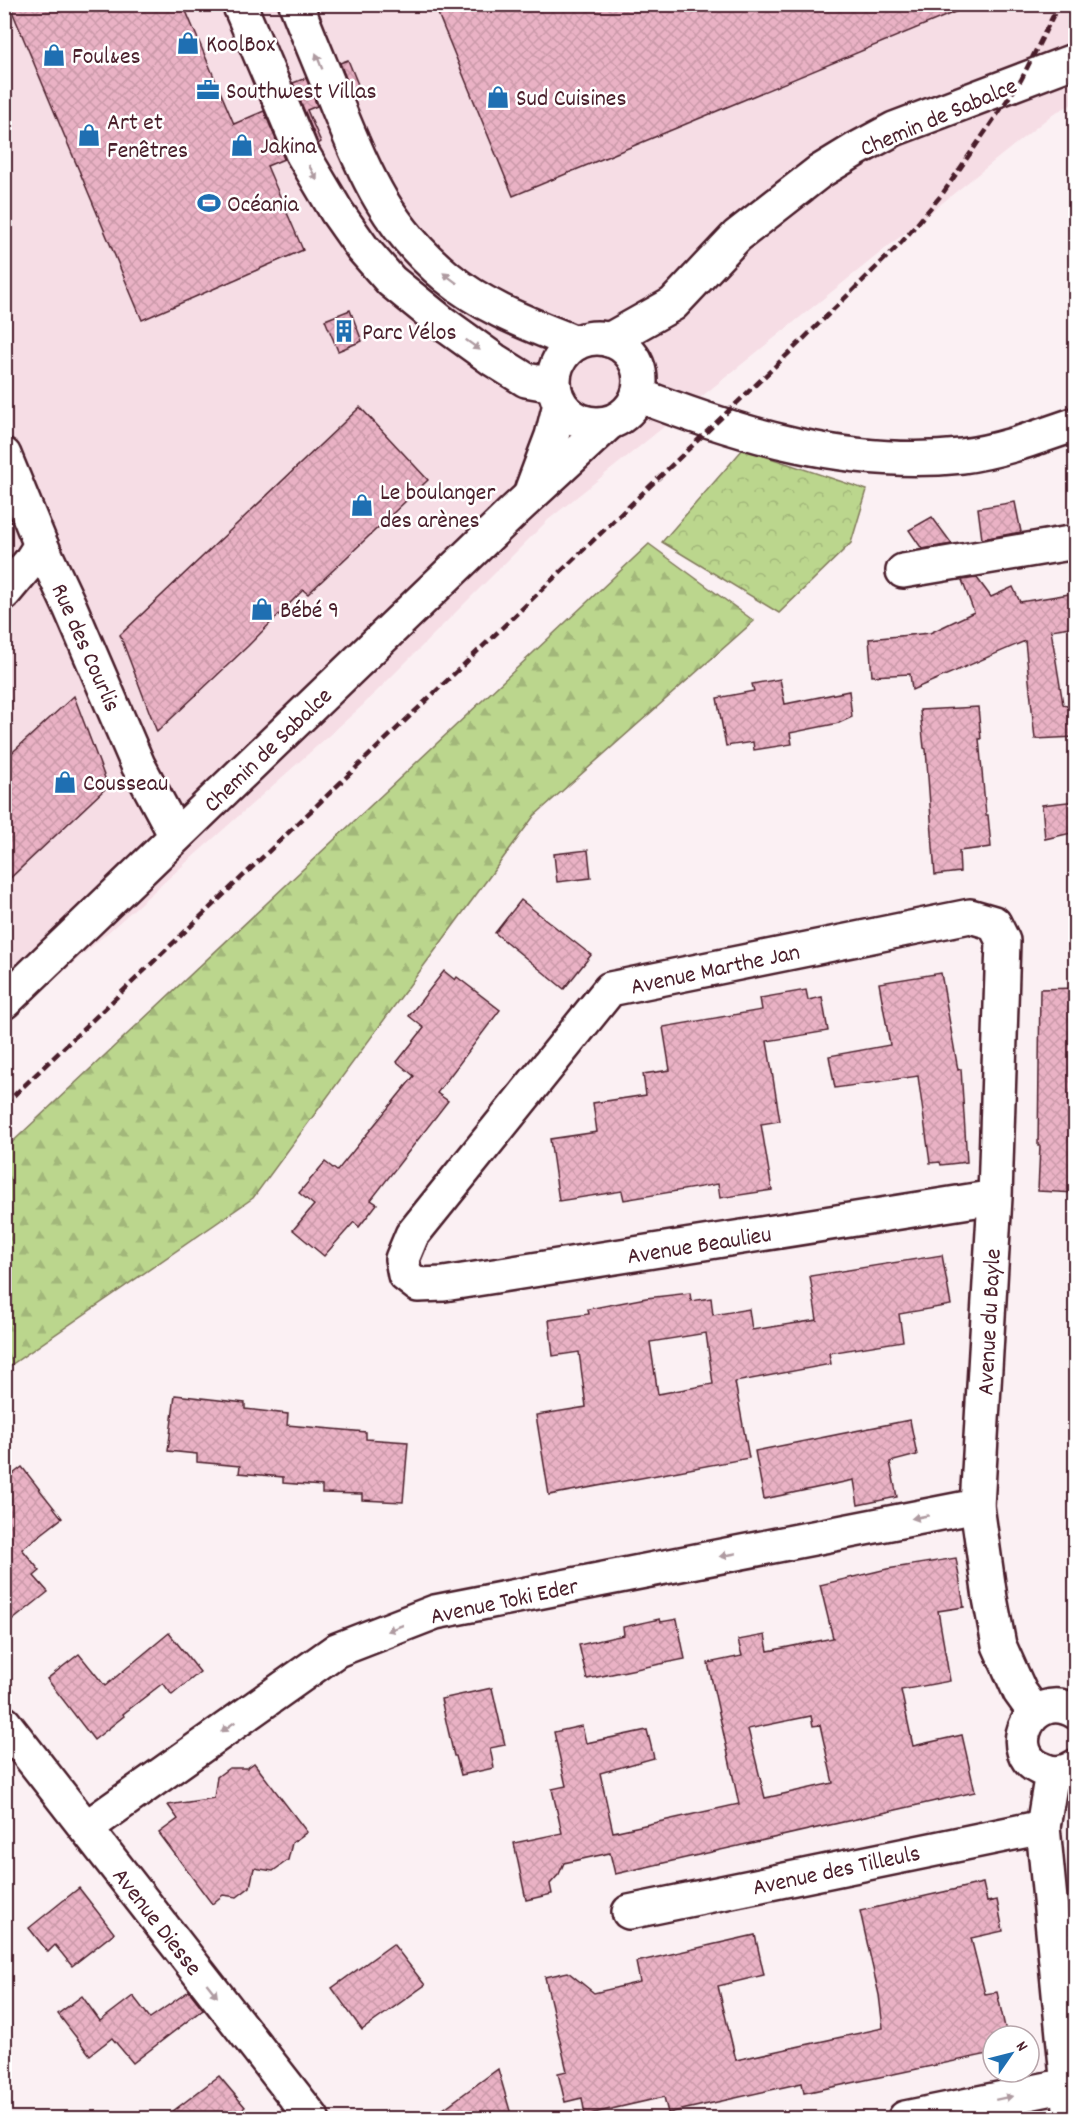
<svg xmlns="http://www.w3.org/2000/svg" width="1080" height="2123" font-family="Dekko,sans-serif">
	<defs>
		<pattern id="forest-firs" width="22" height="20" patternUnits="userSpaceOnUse" patternTransform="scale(1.5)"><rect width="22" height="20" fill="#bbd68d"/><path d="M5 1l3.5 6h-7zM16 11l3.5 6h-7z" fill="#a2b77a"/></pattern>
		<pattern id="park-crowns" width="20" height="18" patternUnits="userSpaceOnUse" patternTransform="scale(1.5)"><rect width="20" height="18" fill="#bbd68d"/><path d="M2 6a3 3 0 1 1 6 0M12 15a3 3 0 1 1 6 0" fill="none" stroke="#a2b77a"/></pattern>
		<pattern id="building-cross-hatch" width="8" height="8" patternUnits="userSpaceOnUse" patternTransform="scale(1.5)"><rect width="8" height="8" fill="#eab2c5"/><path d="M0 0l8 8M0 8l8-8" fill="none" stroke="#ca99a9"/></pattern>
	</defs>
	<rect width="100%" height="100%" fill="#fbf0f3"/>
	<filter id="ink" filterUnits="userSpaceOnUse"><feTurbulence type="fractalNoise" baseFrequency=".0167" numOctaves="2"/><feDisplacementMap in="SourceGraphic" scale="12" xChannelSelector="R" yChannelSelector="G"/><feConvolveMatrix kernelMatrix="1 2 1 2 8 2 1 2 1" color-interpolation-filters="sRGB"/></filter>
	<g filter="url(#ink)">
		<!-- built -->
		<path fill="#f6dde5" d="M5 5H1075V103L1054 113 548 520 362 706 5 1024Z"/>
		<!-- forest -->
		<path fill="url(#forest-firs)" stroke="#827a5c" stroke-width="1.5" d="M649 544 754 621 534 816 253 1198 5 1369V1149Z"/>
		<!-- park -->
		<path fill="url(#park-crowns)" stroke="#827a5c" stroke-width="1.5" d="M743 449 867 490 851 543 779 613 662 542Z"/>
		<!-- building -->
		<g fill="url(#building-cross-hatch)" stroke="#4a1f2b" stroke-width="1.5" fill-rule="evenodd">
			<path d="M9 4H183L234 124 264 111 284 159 267 166 303 250 142 320Z"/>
			<path d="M434 4H972V5L513 196Z"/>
			<path d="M348 60 359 87 351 91 340 63Z"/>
			<path d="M306 78 317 106 307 110 321 142 318 144 293 83Z"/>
			<path d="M350 310 362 341 338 351 325 320Z"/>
			<path d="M360 407 428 480 308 594 303 590 248 646 157 732 120 635Z"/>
			<path d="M1015 502 1021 532 982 539 978 508Z"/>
			<path d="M932 517 952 544 922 549 909 530Z"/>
			<path d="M977 578 991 597 1013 587 1020 602 1076 593V626L1051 630 1063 704 1076 711V737L1035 739 1025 641 912 690 910 674 872 676 869 639 930 633 974 612 962 580Z"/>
			<path d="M780 679 785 704 849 691 852 717 839 723 790 733 792 744 754 750 753 742 726 746 717 698 754 691 752 684Z"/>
			<path d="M74 696 108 786 4 884V760Z"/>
			<path d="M978 707 981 739H979L986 815H988L991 847 959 851 960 872 935 875 926 749 924 748 920 710Z"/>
			<path d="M1076 801V832L1045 839 1042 805Z"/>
			<path d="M588 850 591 878 557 882 554 854Z"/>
			<path d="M521 900 591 955 564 989 495 933Z"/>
			<path d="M444 971 455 980 457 977 500 1010 437 1093 448 1101 371 1200 377 1204 359 1227 354 1222 324 1256 293 1230 314 1205 299 1193 325 1162 337 1171 414 1076 397 1062 424 1028 409 1016Z"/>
			<path d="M941 973 958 1070 961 1069 967 1162 941 1165 940 1162 930 1163 918 1076 835 1088 829 1056 890 1045 879 983Z"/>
			<path d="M1076 988V1193L1038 1191 1040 1146H1038L1040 989Z"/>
			<path d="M806 990 808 1000 822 997 828 1031 767 1041 780 1121 761 1124 772 1190 720 1198 718 1184 624 1200 622 1191 559 1201 550 1139 597 1132 593 1103 646 1095 643 1074 670 1070 663 1027 762 1010 760 998Z"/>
			<path d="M942 1255 951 1305 899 1314 903 1341 829 1353 831 1364 735 1382 749 1458 549 1495 536 1415 586 1407 579 1352 553 1356 549 1320 589 1314 588 1309 646 1298 690 1293 691 1301 711 1298 713 1315 749 1309 752 1330 817 1320 810 1276ZM706 1333 713 1384 658 1394 650 1342Z"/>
			<path d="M175 1395 245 1403V1409L288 1414 287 1425 366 1432V1439L408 1442 403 1502 362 1500V1494L322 1493V1486L283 1483V1477L239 1473 240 1466 197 1462V1454L168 1451Z"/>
			<path d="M910 1420 917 1455 890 1462 897 1497 858 1505 854 1480 764 1499 755 1451Z"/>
			<path d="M22 1467 62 1518 22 1549 40 1571 34 1576 48 1592 4 1627V1481Z"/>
			<path d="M956 1558 964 1607 938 1611 950 1681 901 1690 913 1746 962 1735 975 1792 615 1874 610 1853 564 1863 559 1874 550 1884 552 1894 526 1900 514 1843 562 1833 552 1789 566 1786 554 1732 582 1726 586 1743 647 1730 654 1758 600 1773 613 1832 739 1804 708 1663 742 1656 738 1640 765 1635 768 1651 833 1638 820 1585 887 1569ZM811 1716 813 1726 820 1725 833 1783 765 1798 748 1729Z"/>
			<path d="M660 1619 661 1622 677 1619 685 1659 587 1679 579 1645 624 1635 623 1627Z"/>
			<path d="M169 1633 200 1672 172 1695 163 1683 123 1714 124 1716 94 1740 47 1679 79 1654 105 1686Z"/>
			<path d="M492 1688 505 1745 490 1748 494 1768 461 1775 456 1756H454L441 1699Z"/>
			<path d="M254 1763 307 1832 292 1843 288 1860 273 1871 254 1868 250 1887 237 1897 223 1895 212 1904 159 1833 178 1819 168 1805 214 1798 217 1777 229 1768H247Z"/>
			<path d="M983 1883 987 1902 997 1900 1003 1931 971 1938 985 1994 997 1992 1007 2036H993V2053L804 2093 802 2083 668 2113 664 2097 585 2115 582 2098 565 2102 558 2073 567 2071 545 1977 568 1972 594 1993 640 1982 636 1962 755 1935 764 1975 718 1986 736 2060 883 2028 879 1995 860 1911Z"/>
			<path d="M79 1888 114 1933 72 1966 55 1945 48 1952 29 1928Z"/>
			<path d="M393 1944 425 1985 362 2030 332 1988Z"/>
			<path d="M189 1991 203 2009 133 2063 112 2038 90 2055 58 2014 82 1996 100 2021 133 1996 150 2018Z"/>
			<path d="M498 2069 512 2118H431Z"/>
			<path d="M219 2076 245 2107 231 2118H164Z"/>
		</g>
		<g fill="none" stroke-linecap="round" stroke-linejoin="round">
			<!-- minor casing -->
			<g stroke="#4a1f2b" stroke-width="38">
				<g id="minor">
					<path d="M239 4 302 153 337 212 363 249 391 281 444 324 494 360 526 380 554 385"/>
					<path d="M296 4C310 40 325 75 339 110 367 178 388 228 447 277 484 308 532 325 576 343"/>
					<circle cx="597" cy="381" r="43"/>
					<path d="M609 340 673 304 737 236 819 172 855 150 894 129 1076 60"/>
					<path d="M638 395C741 435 850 468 962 456 1001 451 1038 437 1076 424"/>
					<path d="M4 455 41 545 70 607 138 765 176 836"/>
					<path d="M532 489 552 436 560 404"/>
					<path d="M903 571 1076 542"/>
					<path d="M4 593 30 562 41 545"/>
					<path d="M4 1002 515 510 609 423"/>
					<path d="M995 1197 444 1284 418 1285 405 1275 402 1259 412 1235 610 989 970 916 994 923 1003 941 995 1197 977 1506 990 1598 999 1645 1020 1692 1035 1713"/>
					<path d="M1076 1712C1030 1685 1000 1755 1044 1770 1055 1775 1066 1773 1076 1766"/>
					<path d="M4 1723 312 2118"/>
					<path d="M1052 1773 1043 1827 1071 2118"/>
					<path d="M86 1828 337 1650 435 1612 977 1506"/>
					<path d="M629 1912 1043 1827"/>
					<path d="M905 2118 1068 2085"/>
				</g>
			</g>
			<!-- minor -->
			<use href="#minor" stroke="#fff" stroke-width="33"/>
			<!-- rail -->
			<path stroke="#4a1f2b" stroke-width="4.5" stroke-dasharray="9 4.5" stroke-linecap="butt" d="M4 1105 791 351 901 243 943 193 1021 80 1059 4"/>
		</g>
		<!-- one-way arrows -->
		<defs><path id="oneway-solid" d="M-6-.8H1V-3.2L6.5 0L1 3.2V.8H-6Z" transform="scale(1.5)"/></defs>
		<g fill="#ae9aa0">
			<use href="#oneway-solid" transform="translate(319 61) rotate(-112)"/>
			<use href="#oneway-solid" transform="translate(313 173) rotate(62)"/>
			<use href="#oneway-solid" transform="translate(450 278) rotate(-143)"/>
			<use href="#oneway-solid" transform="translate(473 345) rotate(36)"/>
			<use href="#oneway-solid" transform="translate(920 1517) rotate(169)"/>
			<use href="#oneway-solid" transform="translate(728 1555) rotate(169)"/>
			<use href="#oneway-solid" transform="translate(395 1628) rotate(159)"/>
			<use href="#oneway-solid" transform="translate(228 1727) rotate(145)"/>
			<use href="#oneway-solid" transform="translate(212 1990) rotate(52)"/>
			<use href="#oneway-solid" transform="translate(1004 2098) rotate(-12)"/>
		</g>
	</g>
	<!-- icons -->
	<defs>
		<g id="shop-bare" transform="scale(1.8)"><path d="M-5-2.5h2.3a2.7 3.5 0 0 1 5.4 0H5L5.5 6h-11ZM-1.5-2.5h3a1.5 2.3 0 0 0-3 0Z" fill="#1f6fb2" stroke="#fff" stroke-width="2.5" paint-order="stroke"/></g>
		<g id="office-bare" transform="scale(1.8)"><path d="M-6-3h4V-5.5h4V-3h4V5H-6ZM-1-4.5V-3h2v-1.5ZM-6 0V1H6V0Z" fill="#1f6fb2" stroke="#fff" stroke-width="2.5" paint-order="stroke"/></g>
		<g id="stadium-bare" transform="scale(1.8)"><path d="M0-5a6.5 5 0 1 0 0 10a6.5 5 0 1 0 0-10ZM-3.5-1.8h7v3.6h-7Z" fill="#1f6fb2" stroke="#fff" stroke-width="2.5" paint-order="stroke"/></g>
		<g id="building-bare" transform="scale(1.8)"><path d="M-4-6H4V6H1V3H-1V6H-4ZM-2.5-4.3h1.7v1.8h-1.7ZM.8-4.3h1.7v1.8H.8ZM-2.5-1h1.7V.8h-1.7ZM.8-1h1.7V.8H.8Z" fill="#1f6fb2" stroke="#fff" stroke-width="2.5" paint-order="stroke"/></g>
	</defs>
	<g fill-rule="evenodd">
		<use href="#shop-bare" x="188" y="43"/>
		<use href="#shop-bare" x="54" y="55"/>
		<use href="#office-bare" x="208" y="90"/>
		<use href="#shop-bare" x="498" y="97"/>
		<use href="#shop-bare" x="89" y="135"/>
		<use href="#shop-bare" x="242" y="145"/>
		<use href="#stadium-bare" x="209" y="203"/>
		<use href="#building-bare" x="344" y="331"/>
		<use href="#shop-bare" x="362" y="505"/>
		<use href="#shop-bare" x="262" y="609"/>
		<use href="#shop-bare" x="65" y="782"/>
	</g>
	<g text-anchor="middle" stroke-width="5" stroke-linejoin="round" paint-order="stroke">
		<!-- poi labels -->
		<g font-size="24" fill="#4a1f2b" stroke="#fff" text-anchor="start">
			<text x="206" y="51">KoolBox</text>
			<text x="72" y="63">Foul&amp;es</text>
			<text x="226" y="98">Southwest Villas</text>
			<text x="516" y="105">Sud Cuisines</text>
			<text x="107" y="129">Art et<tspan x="107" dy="28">Fenêtres</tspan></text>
			<text x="260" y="153">Jakina</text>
			<text x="227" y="211">Océania</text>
			<text x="362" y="339">Parc Vélos</text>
			<text x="380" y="499">Le boulanger<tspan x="380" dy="28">des arènes</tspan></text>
			<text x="280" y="617">Bébé 9</text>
			<text x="83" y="790">Cousseau</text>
		</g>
		<!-- street labels -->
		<g font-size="24" fill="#4a1f2b" stroke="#fff">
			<text transform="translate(938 116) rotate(-23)" y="8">Chemin de Sabalce</text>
			<text transform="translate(87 647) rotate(66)" y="8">Rue des Courlis</text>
			<text transform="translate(267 749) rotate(-44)" y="8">Chemin de Sabalce</text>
			<text transform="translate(715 968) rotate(-12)" y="8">Avenue Marthe Jan</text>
			<text transform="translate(699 1244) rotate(-9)" y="8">Avenue Beaulieu</text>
			<text transform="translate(988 1322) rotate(-87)" y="8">Avenue du Bayle</text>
			<text transform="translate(504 1600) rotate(-12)" y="8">Avenue Toki Eder</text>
			<text transform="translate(836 1869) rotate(-12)" y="8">Avenue des Tilleuls</text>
			<text transform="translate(158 1921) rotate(52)" y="8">Avenue Diesse</text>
		</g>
	</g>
	<!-- margin -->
	<rect width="1080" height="2123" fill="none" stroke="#fff" stroke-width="24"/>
	<rect x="12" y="12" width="1056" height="2099" fill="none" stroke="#4a1f2b" stroke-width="2" filter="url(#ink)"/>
	<!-- north arrow -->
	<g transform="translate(1011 2054) rotate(55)"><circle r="28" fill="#ffffff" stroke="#b7a5aa" stroke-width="1.5"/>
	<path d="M0-4.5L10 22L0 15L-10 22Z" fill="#1f6fb2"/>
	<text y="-9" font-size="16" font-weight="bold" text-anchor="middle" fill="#4a1f2b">N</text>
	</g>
</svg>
